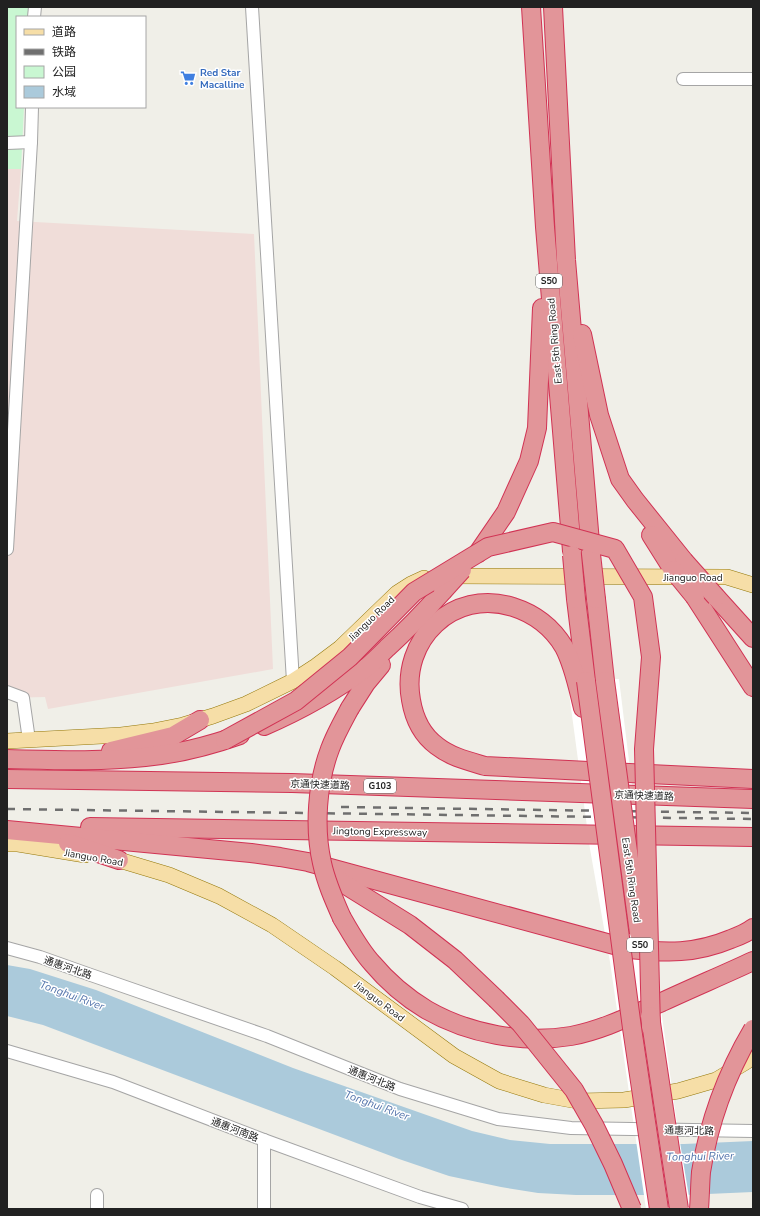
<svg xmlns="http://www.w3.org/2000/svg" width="760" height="1216" font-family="'Nunito Sans','Noto Sans SC',sans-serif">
	<rect width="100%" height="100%" fill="#f0efe8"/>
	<!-- commercial -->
	<path fill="#f0ddd9" d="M7 169H21L17 221 254 234 273 669 48 709 45 697 7 698Z"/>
	<!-- park -->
	<path fill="#c9f7d2" d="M7 7H29V17H17V107H24L21 169H7Z"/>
	<!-- water -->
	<path fill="#abcadb" d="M7 965 30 969 96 990 293 1068 472 1131 510 1140 550 1144H684L753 1141V1192L685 1195H576L538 1193 501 1187 449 1176 399 1159 43 1025 7 1016Z"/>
	<!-- pier -->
	<path fill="#fff" d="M567 678 619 679 648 916 677 1124 691 1209H646L610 962 590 849Z"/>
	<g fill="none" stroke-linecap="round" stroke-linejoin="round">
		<!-- minor casing -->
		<g stroke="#a5a5a5" stroke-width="14">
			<g id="minor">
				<path d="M252 7 293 681"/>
				<path d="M34 17 35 7"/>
				<path d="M683 79H753"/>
				<path d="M7 143 31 142"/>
				<path d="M7 549 31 142 32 107"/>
				<path d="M7 692 23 698 29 740"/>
				<path d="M7 948 40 957 88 974 267 1036 400 1089 498 1119 571 1128 753 1131"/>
				<path d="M7 1051 113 1082 264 1140 420 1197 462 1209"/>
				<path d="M97 1209V1195"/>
				<path d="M264 1209V1140"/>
			</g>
		</g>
		<!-- major casing -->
		<g stroke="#94780a" stroke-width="16">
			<g id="major">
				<path d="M449 576 727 577 753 585"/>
				<path d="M7 741 121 735 153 731 183 725 213 716 246 704 293 681 316 666 340 648 397 593 411 584 424 578"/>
				<path d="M7 844H18L85 855"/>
				<path d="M109 858 119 860 169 875 219 896 272 925 335 968 454 1056 499 1081 544 1095 577 1101 624 1100 678 1091 716 1080 746 1062 753 1054"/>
			</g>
		</g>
		<!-- highway casing -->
		<g stroke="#d13354" stroke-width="20">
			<g id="highway">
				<path d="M531 7 545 227 572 551"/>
				<path d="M553 7 566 260 591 554"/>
				<path d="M582 334 599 415 620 479 635 500 684 561"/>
				<path d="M651 535 673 570"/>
				<path d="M478 553 506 512 529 461 537 428 542 308"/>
				<path d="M695 597 753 687"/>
				<path d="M716 597 753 638"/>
				<path d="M576 599 586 681"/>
				<path d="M596 599 605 681"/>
				<path d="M350 708 366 683 381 665"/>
				<path d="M583 708C578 688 574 666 564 647 552 627 535 614 513 607 453 588 400 640 411 700 414 718 422 735 437 746 451 757 468 761 485 766L753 779"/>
				<path d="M264 726C301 710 335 691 367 667 374 661 381 654 387 648 408 629 425 611 443 591"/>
				<path d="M111 751 173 736 200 720"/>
				<path d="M7 759C53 760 99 762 145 757 177 754 209 746 240 735"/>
				<path d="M7 779 292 783 753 799"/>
				<path d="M90 827 753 837"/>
				<path d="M7 830 251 853 280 857 308 862 629 949C667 953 695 954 731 939 739 936 747 933 753 928"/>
				<path d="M68 843 119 860"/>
				<path d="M328 874 410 925 455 960 496 999"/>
				<path d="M342 918C351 933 360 950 372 963 387 981 407 998 427 1010 469 1034 523 1044 571 1036 603 1030 632 1015 662 1002 692 988 723 975 753 961"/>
			</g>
		</g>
		<!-- minor -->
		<use href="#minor" stroke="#fff" stroke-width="12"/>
		<!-- major -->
		<use href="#major" stroke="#f6dea7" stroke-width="15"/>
		<!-- highway -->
		<use href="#highway" stroke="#e29599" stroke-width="18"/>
		<!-- rail -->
		<g stroke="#6f6f6f" stroke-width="2.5" stroke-dasharray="8 8" stroke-linecap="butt">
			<path d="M341 807 753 813"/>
			<path d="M7 809 753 819"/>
		</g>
		<!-- highway-bridge casing -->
		<g stroke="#d13354" stroke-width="20" stroke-linecap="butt">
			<g id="highway-bridge">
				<path d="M591 554 596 599"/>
				<path d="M572 555 576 599"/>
				<path d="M684 561 716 597"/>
				<path d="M673 570 695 597"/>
				<path d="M443 591 462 570"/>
				<path d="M586 681 632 1028 659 1209"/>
				<path d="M605 681 639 933"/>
				<path d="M225 740 296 701 350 657 414 592 488 547 553 532 615 549 643 597 651 657 644 749 651 1027"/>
				<path d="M342 918C334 900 326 882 322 863 314 828 317 783 330 749 335 735 343 721 350 708"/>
				<path d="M496 999 521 1024 574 1090 594 1125 613 1164 632 1209"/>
				<path d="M650 1016 679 1209"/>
				<path d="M699 1209C700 1197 700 1184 701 1172 709 1121 727 1073 753 1029"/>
			</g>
		</g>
		<!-- highway-bridge -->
		<use href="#highway-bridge" stroke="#e29599" stroke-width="18"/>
	</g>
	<!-- icons -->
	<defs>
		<g id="supermarket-bare" transform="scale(1.2)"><path d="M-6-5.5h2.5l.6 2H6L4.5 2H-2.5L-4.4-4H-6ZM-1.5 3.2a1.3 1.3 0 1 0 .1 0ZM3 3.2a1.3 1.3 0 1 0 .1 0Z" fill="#3f7fe0" stroke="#fff" stroke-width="2.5" paint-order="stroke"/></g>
	</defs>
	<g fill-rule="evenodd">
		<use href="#supermarket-bare" x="188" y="78"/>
	</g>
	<g text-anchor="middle" stroke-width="3" stroke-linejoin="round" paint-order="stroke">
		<!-- shield labels -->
		<g fill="#fff" stroke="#646464" stroke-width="1">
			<rect x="536" y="274" width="26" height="14" rx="3"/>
			<rect x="364" y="779" width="32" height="14" rx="3"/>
			<rect x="627" y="938" width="26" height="14" rx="3"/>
		</g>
		<g font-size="9" font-weight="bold" fill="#212121">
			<text x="549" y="284">S50</text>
			<text x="380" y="789">G103</text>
			<text x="640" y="948">S50</text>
		</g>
		<!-- shop labels -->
		<g font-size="10" font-weight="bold" fill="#366cbe" stroke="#fff" text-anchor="start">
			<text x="200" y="76">Red Star<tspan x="200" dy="12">Macalline</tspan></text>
		</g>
		<!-- street labels -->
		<g font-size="10" fill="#212121" stroke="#fff">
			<text transform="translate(554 341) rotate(-95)" y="4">East 5th Ring Road</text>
			<text x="693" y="581">Jianguo Road</text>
			<text transform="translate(371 618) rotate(-44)" y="4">Jianguo Road</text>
			<text transform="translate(320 784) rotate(2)" y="4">京通快速道路</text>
			<text transform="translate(644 795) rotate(2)" y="4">京通快速道路</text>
			<text transform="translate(380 831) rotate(1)" y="4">Jingtong Expressway</text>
			<text transform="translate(94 857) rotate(10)" y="4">Jianguo Road</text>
			<text transform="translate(632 880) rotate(82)" y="4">East 5th Ring Road</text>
			<text transform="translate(68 967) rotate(19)" y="4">通惠河北路</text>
			<text transform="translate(380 1001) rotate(37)" y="4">Jianguo Road</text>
			<text transform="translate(372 1078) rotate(22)" y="4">通惠河北路</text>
			<text transform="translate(235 1129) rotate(21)" y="4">通惠河南路</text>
			<text transform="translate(689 1130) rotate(1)" y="4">通惠河北路</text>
		</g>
		<!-- water labels -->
		<g font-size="11" font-style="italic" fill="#5273ab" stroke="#fff">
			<text transform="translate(72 995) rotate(20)" y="4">Tonghui River</text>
			<text transform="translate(377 1105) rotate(20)" y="4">Tonghui River</text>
			<text transform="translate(700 1156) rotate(-1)" y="4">Tonghui River</text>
		</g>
	</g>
	<!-- border -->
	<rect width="760" height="1216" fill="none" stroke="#212121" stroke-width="16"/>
	<!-- legend -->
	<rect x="16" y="16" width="130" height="92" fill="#ffffff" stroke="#a6a6a6"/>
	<rect x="24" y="29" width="20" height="6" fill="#f6dea7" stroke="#a6a6a6"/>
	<text x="52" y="36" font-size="12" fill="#212121">道路</text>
	<rect x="24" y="49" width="20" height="6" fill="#6f6f6f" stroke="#a6a6a6"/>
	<text x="52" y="56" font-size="12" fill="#212121">铁路</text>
	<rect x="24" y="66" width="20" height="12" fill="#c9f7d2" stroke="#a6a6a6"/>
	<text x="52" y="76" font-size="12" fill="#212121">公园</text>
	<rect x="24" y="86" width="20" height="12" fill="#abcadb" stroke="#a6a6a6"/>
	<text x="52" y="96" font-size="12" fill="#212121">水域</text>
</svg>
